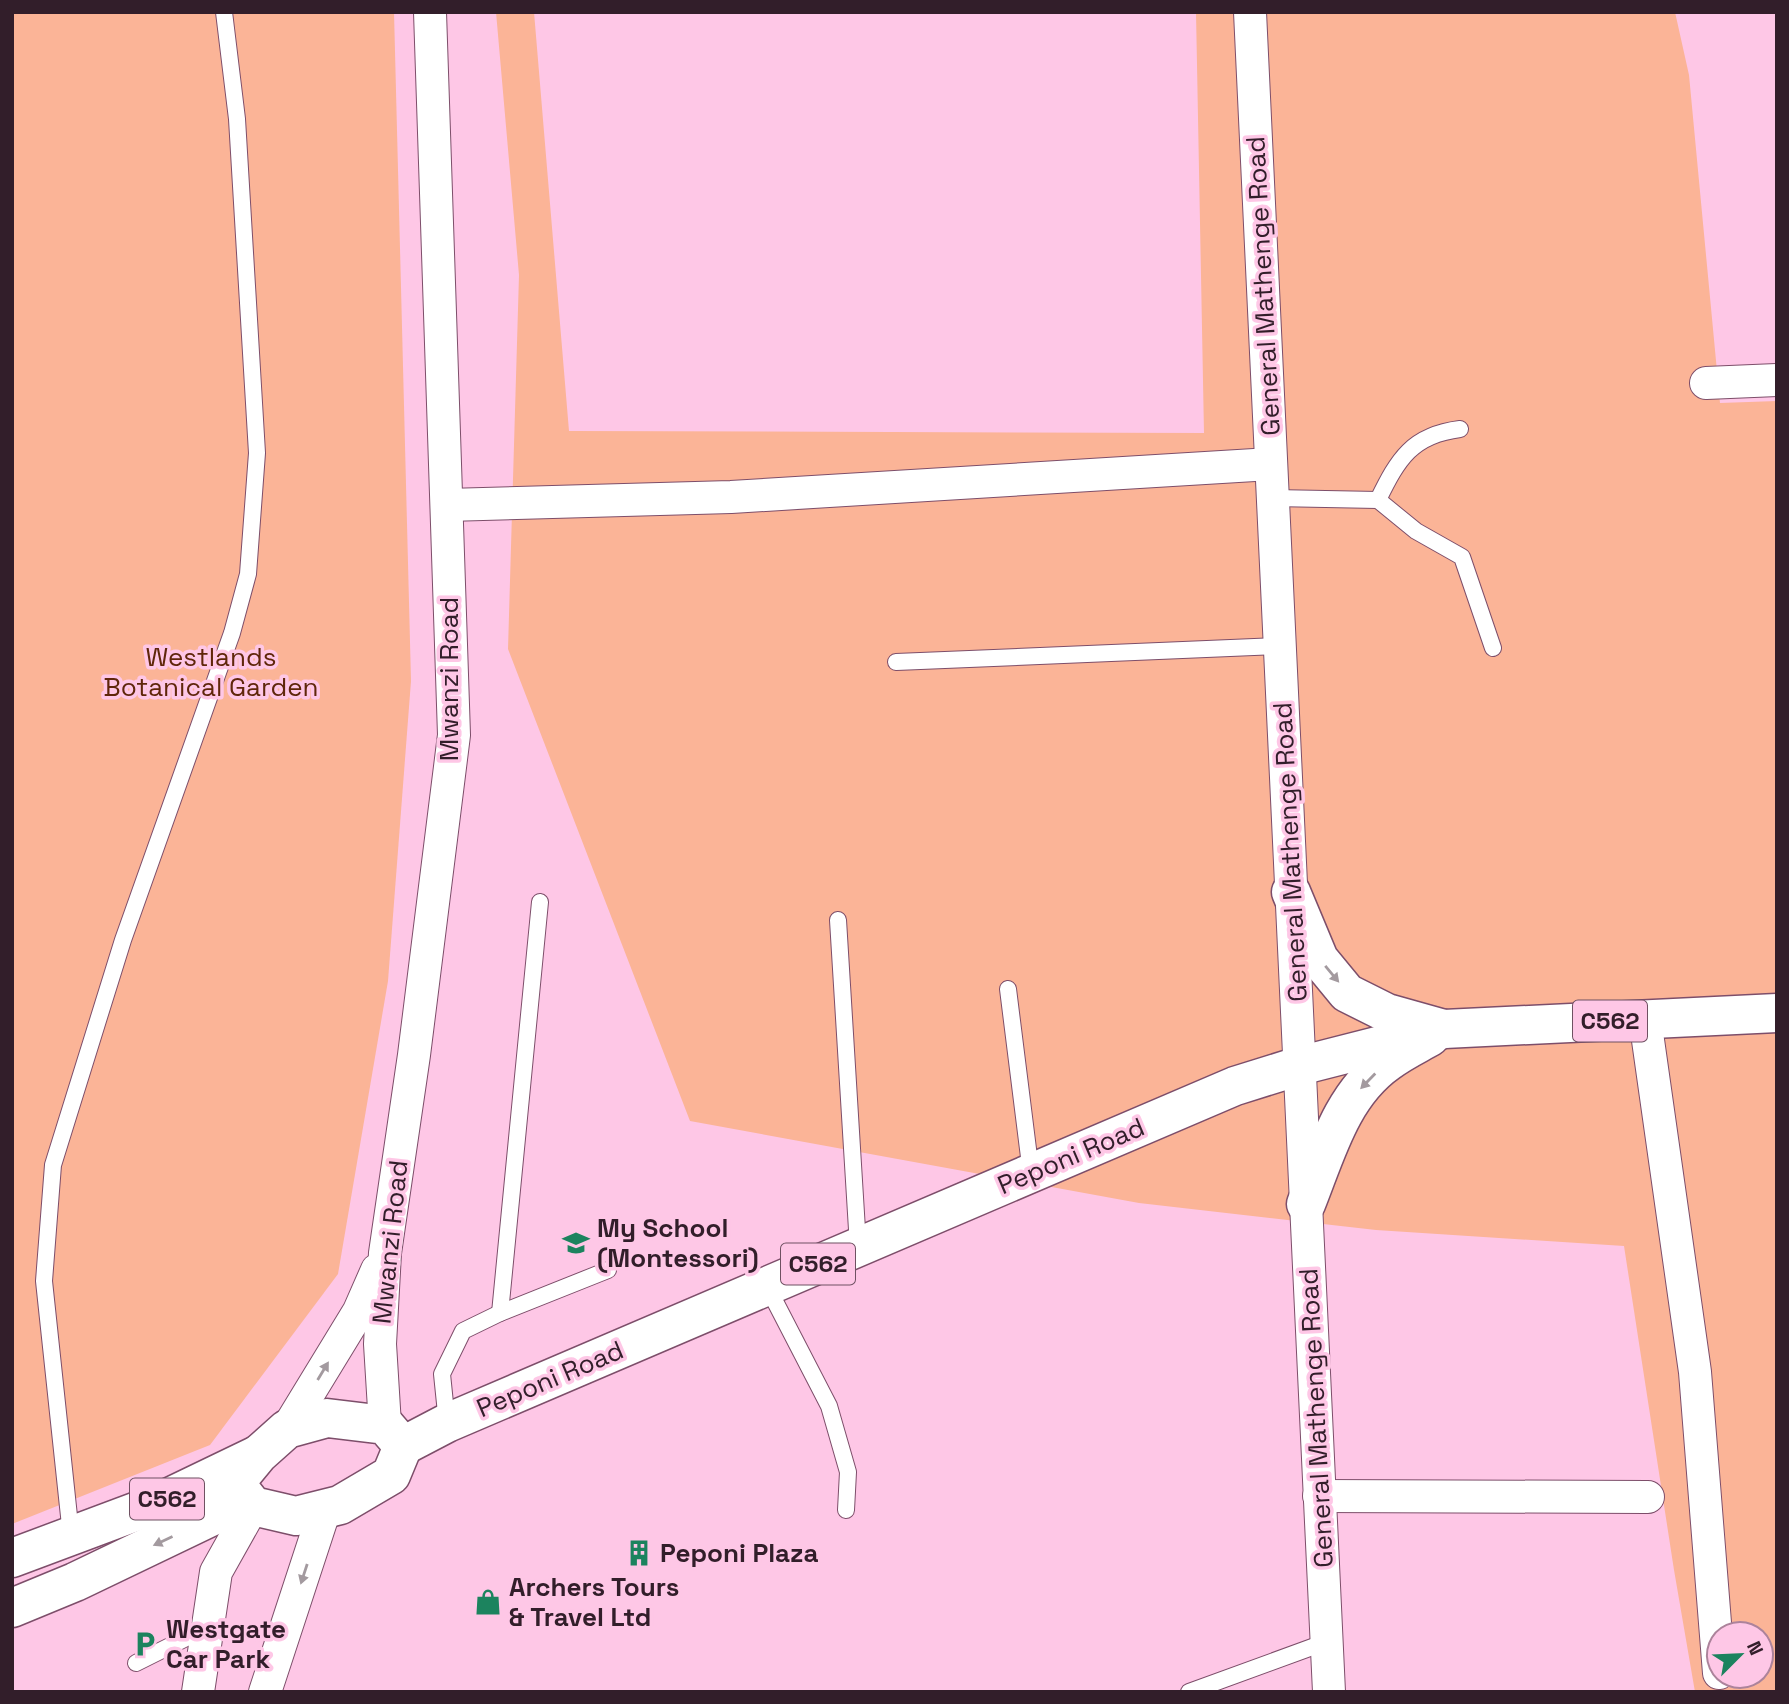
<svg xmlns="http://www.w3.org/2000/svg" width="1789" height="1704" font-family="'Space Grotesk',sans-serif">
	<rect width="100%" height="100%" fill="#fec7e6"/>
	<!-- green -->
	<g fill="#fbb497" fill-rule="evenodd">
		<path d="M12 12H394L411 681 388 981 338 1274 210 1445 12 1524Z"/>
		<path d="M496 12H534L569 431 1204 433 1196 12H1675L1689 75 1720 403 1777 401V1692H1695L1674 1570 1624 1246 1376 1230 1139 1203 690 1121 508 649 519 275ZM1719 1634H1761V1676H1719Z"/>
	</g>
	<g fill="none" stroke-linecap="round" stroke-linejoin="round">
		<!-- service casing -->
		<g stroke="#7d4e6a" stroke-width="18">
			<g id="service">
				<path d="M1273 498 1378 500 1416 531 1462 557 1493 648"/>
				<path d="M1378 500C1398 459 1412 435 1460 429"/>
				<path d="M896 662 1280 646"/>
				<path d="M838 920 858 1246"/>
				<path d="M1008 989 1031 1173"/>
				<path d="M767 1286 829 1406 848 1472 846 1510"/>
				<path d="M500 1313 540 902"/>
				<path d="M447 1423 442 1374 463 1331 500 1313 608 1270"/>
				<path d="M71 1535 44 1281 53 1165 123 940 232 633 248 574 257 453 237 119 224 12"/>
				<path d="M136 1663 208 1627"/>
				<path d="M1189 1692 1326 1642"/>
			</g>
		</g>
		<!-- minor casing -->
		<g stroke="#7d4e6a" stroke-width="34">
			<g id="minor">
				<path d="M1250 12 1329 1692"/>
				<path d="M1706 383 1777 380"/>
				<path d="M447 505 731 497 1271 464"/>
				<path d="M1645 1019 1695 1372 1719 1673"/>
				<path d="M385 1425 380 1344 385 1253 414 1055 454 735 430 12"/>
				<path d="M287 1429 359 1311 377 1270"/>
				<path d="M1319 1496 1648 1497"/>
				<path d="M198 1692 216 1572 253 1506"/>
				<path d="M265 1692 325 1509"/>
			</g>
		</g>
		<!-- tertiary casing -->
		<g stroke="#7d4e6a" stroke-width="41">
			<g id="tertiary">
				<path d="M1291 892 1319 959 1347 993 1387 1013 1444 1029"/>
				<path d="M1306 1204C1326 1154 1341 1095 1388 1062 1401 1052 1416 1045 1430 1037"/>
			</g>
		</g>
		<!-- primary casing -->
		<g stroke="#7d4e6a" stroke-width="41">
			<g id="primary">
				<path d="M327 1418 385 1425 403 1446 391 1475 340 1505 296 1516 253 1506 235 1483 259 1454 287 1429Z"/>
				<path d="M403 1446 447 1423 1235 1086 1299 1066 1444 1029 1777 1013"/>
				<path d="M12 1558 151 1506 257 1455"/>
				<path d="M12 1608 75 1582 246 1500"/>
			</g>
		</g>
		<!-- service -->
		<use href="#service" stroke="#fff" stroke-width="16"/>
		<!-- minor -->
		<use href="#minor" stroke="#fff" stroke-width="32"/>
		<!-- tertiary -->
		<use href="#tertiary" stroke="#fff" stroke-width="38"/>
		<!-- primary -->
		<use href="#primary" stroke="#fff" stroke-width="38"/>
	</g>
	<!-- one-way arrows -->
	<defs><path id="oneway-solid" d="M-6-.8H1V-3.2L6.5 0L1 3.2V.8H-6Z" transform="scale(1.75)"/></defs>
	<g fill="#a39a9f">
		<use href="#oneway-solid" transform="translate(1332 974) rotate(50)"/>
		<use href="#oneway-solid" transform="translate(1368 1081) rotate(134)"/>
		<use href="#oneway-solid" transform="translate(323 1371) rotate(-59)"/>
		<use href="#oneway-solid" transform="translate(163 1541) rotate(155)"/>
		<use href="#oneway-solid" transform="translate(304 1574) rotate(108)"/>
	</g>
	<!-- icons -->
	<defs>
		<g id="school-bare" transform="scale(2.1)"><path d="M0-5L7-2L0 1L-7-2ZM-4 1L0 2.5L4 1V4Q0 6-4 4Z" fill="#1c835e" stroke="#fec7e6" stroke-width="2.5" paint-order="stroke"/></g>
		<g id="building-bare" transform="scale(2.1)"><path d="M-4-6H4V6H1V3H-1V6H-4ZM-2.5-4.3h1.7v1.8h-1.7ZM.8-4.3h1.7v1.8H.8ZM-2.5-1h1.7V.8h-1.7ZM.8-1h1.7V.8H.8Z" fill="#1c835e" stroke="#fec7e6" stroke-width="2.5" paint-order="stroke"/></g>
		<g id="shop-bare" transform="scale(2.1)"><path d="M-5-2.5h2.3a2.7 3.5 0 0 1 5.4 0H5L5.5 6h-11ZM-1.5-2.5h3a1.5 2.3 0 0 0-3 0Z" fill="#1c835e" stroke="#fec7e6" stroke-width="2.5" paint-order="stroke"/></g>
		<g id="parking-bare" transform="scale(2.1)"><path d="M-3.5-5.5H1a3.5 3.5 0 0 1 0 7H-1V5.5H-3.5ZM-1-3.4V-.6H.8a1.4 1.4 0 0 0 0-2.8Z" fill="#1c835e" stroke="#fec7e6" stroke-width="2.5" paint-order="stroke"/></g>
	</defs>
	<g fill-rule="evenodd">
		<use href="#school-bare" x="576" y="1243"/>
		<use href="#building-bare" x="639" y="1553"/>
		<use href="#shop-bare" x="488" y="1602"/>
		<use href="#parking-bare" x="145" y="1644"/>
	</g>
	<g text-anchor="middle" stroke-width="7" stroke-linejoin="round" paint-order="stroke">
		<!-- shield labels -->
		<g fill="#fec7e6" stroke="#6f5162" stroke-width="2">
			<rect x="1573" y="1000.5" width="74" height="41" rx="5"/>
			<rect x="781" y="1243.5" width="74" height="41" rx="5"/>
			<rect x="130" y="1478.5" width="74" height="41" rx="5"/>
		</g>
		<g font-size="24" font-weight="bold" fill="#321e2a">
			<text x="1610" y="1029">C562</text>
			<text x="818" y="1272">C562</text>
			<text x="167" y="1507">C562</text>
		</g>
		<!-- street labels -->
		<g font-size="26" fill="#321e2a" stroke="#fec7e6">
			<text transform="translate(1263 286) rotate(-93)" y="9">General Mathenge Road</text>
			<text transform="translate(449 679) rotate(-90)" y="9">Mwanzi Road</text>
			<text transform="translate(1290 852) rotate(-93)" y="9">General Mathenge Road</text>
			<text transform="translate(1071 1156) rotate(-23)" y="9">Peponi Road</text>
			<text transform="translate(390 1242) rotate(-84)" y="9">Mwanzi Road</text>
			<text transform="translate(550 1379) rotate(-23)" y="9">Peponi Road</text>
			<text transform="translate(1316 1418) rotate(-93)" y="9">General Mathenge Road</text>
		</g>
		<!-- park labels -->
		<g font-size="26" fill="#5f260a" stroke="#fec7e6">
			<text x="211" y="666">Westlands<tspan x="211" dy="30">Botanical Garden</tspan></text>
		</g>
		<!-- poi labels -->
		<g font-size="26" font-weight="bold" fill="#321e2a" stroke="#fec7e6" text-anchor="start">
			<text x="597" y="1237">My School<tspan x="597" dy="30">(Montessori)</tspan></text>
			<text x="660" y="1562">Peponi Plaza</text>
			<text x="509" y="1596">Archers Tours<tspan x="509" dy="30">&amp; Travel Ltd</tspan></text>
			<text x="166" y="1638">Westgate<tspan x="166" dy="30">Car Park</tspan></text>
		</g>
	</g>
	<!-- border -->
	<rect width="1789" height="1704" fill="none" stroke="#321e2a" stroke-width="28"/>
	<!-- north arrow -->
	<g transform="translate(1740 1655) rotate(66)"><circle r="33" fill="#fec7e6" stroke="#ac839b" stroke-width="2"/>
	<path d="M0-5L12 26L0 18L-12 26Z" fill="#1c835e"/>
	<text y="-10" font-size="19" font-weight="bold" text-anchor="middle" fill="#321e2a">N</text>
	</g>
</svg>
